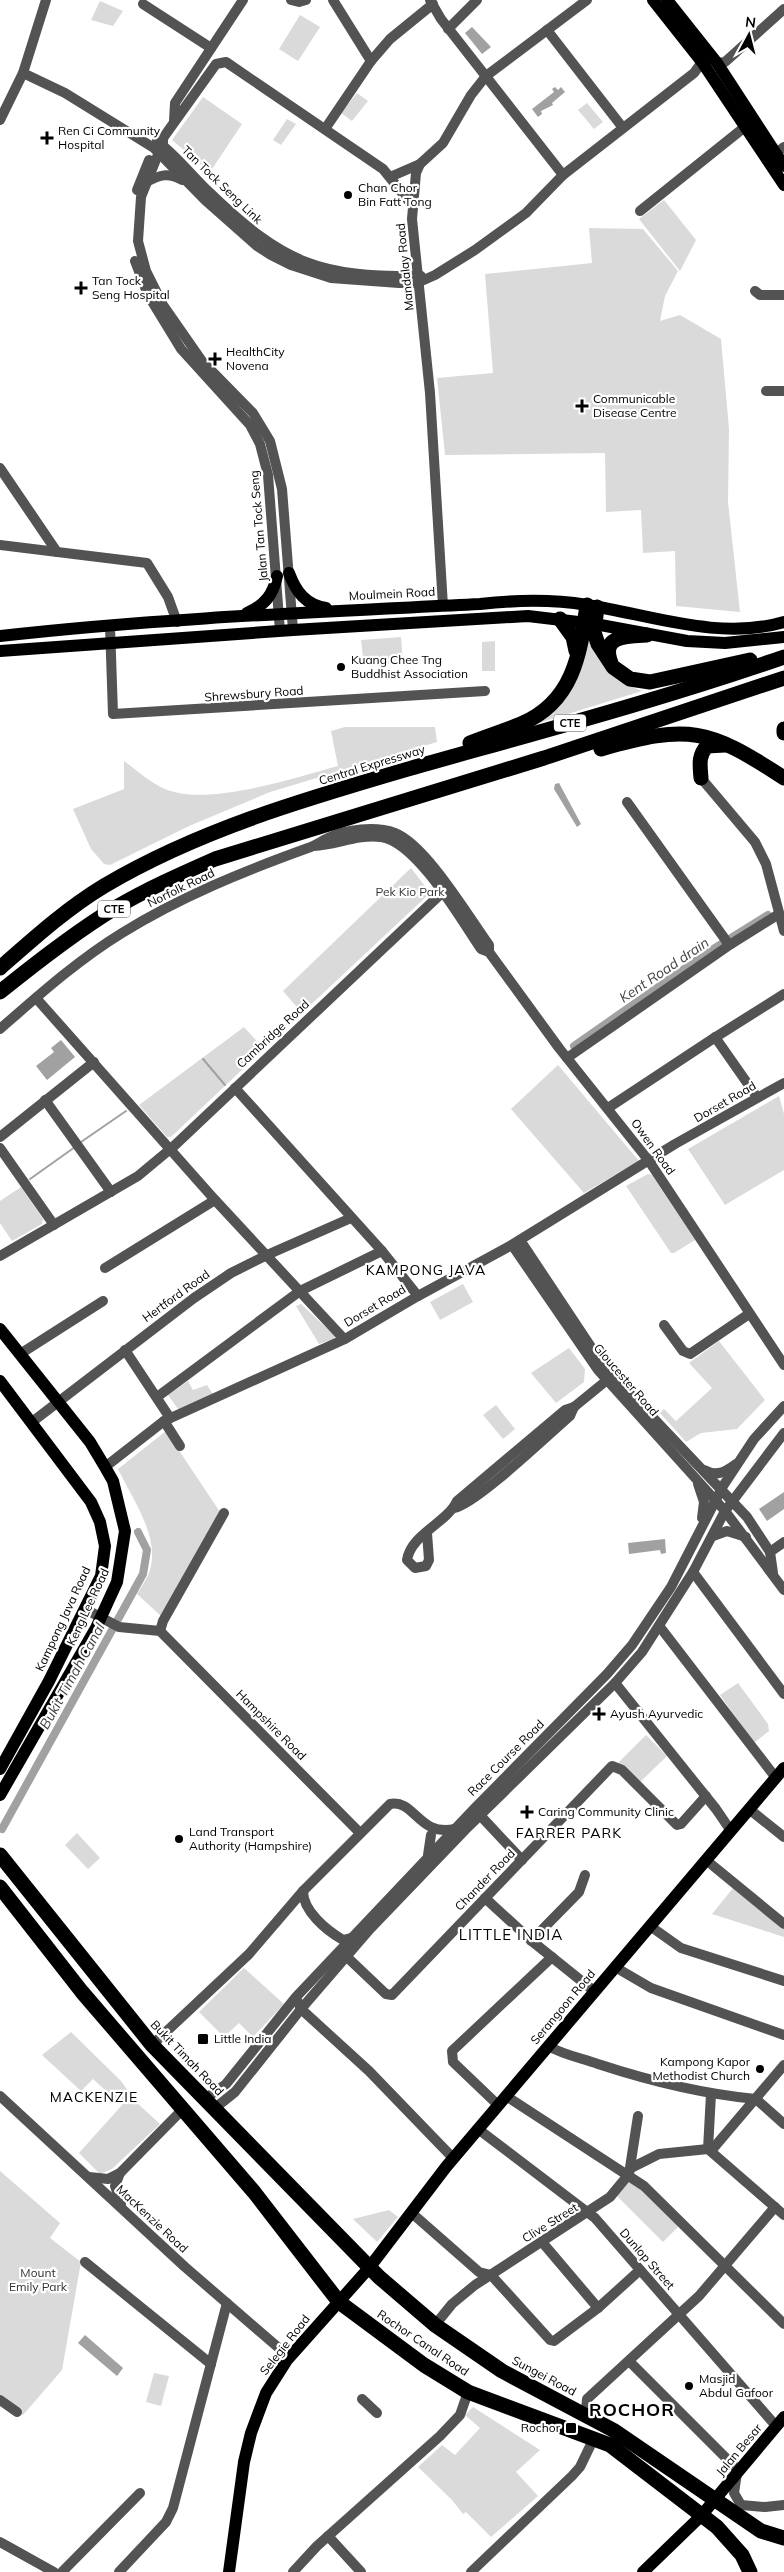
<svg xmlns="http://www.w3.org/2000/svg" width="784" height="2572" font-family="Mulish,sans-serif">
	<rect width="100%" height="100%" fill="#fff"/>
	<!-- green -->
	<g fill="#dadada">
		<path d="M100 1 123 11 113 26 91 20Z"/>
		<path d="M300 15 320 27 298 61 279 49Z"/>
		<path d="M357 93 368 101 352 121 341 113Z"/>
		<path d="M203 97 242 124 210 172 172 140Z"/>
		<path d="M587 103 603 122 594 129 578 110Z"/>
		<path d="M287 119 296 124 281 145 273 140Z"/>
		<path d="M664 200 696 240 680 271 639 219Z"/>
		<path d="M589 228 643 229 678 271 665 296 660 321 680 315 721 339 729 429 728 502 740 612 676 606 675 551 643 553 641 510 606 512 605 453 445 455 437 378 493 373 485 274 592 263Z"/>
		<path d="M587 634 627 685 642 691 529 726C575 699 578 684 587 634Z"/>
		<path d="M401 637 403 663 364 666 361 640Z"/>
		<path d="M495 641V671H482V642Z"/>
		<path d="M345 727H435L437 742 270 792 189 826 110 865 104 864 91 849 73 809 124 789V761C137 770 150 783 165 789 207 807 294 778 338 766L331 731Z"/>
		<path d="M411 868 425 886 429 894 302 1013 283 991Z"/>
		<path d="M244 1027 264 1049 171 1137H167L139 1105Z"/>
		<path d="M558 1065 639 1161 584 1193 511 1109Z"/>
		<path d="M779 1096 784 1114V1170L725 1205 688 1149Z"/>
		<path d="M648 1174 652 1175 695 1240 674 1253H671L626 1186Z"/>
		<path d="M21 1187 43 1219 42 1224 12 1241 0 1223V1201Z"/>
		<path d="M463 1284 473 1302 440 1320 430 1302Z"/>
		<path d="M301 1304 335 1336 334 1339 319 1344 296 1306Z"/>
		<path d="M719 1341 765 1400 737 1429 701 1433 686 1442 660 1413 664 1409 676 1421 712 1388 689 1363Z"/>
		<path d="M569 1348 585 1369 584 1382 556 1403 531 1373Z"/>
		<path d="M188 1381 193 1390 207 1385 213 1394 178 1409 168 1395Z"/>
		<path d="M496 1405 515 1429 503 1439 483 1415Z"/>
		<path d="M166 1431 220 1512 161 1616 137 1594C142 1586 149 1576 151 1566 158 1534 132 1498 118 1469Z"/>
		<path d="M738 1683 768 1724 769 1731 754 1743 720 1695Z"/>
		<path d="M646 1735 667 1756 638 1784 618 1763Z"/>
		<path d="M77 1833 100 1858 88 1869 65 1845Z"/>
		<path d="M733 1888 784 1929V1937L712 1914Z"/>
		<path d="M244 1968 284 2004 253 2037 239 2023 224 2037 199 2012Z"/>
		<path d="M71 2032 121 2081 136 2102 160 2124 112 2169 100 2174 79 2153 122 2105 93 2079 81 2091 42 2055Z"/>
		<path d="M0 2171 60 2223 50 2238 81 2262 62 2370 23 2415 0 2398Z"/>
		<path d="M632 2179 679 2226 663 2242 616 2195Z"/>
		<path d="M389 2210 398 2217 377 2242 353 2219Z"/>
		<path d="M154 2373 169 2376 161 2406 146 2402Z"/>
		<path d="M473 2407 540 2450 516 2472 538 2496 491 2537 466 2512 463 2514 452 2500 418 2467 442 2445 455 2455 480 2428 465 2415Z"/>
	</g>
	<!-- water -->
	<g fill="#a1a1a1">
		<path d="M472 27 491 47 482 54 465 33Z"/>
		<path d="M555 87 558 90 561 87 565 92 552 103 553 105 541 111 542 114 538 117 532 109 554 92 552 89Z"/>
		<path d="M559 783 581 824 577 827 554 789 555 784Z"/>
		<path d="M61 1040 75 1057 47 1080 36 1066 54 1052 51 1048Z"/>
		<path d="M784 1492V1509L767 1521 759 1509Z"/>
		<path d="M665 1539 666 1553 661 1554 660 1550 629 1554 628 1543Z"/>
		<path d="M85 2335 123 2368 117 2376 78 2343Z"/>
	</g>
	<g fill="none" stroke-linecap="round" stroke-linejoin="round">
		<!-- stream -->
		<g stroke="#a1a1a1" stroke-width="2">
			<path d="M203 1059 225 1085"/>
			<path d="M81 1142 126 1111"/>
			<path d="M30 1179 75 1147"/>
		</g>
		<!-- canal -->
		<g stroke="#a1a1a1" stroke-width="8">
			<path d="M574 1046 707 953 768 915"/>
			<path d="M2 1829 143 1574 147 1550 138 1532"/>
		</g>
		<!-- minor -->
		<g stroke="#535353" stroke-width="10">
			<path d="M291 0 299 2 306 0"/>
			<path d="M333 0 371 61"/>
			<path d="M430 0 441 19 563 175"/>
			<path d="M143 4 211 48"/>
			<path d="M448 29 477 0"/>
			<path d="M547 30 623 128"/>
			<path d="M717 63 725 62 784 9"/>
			<path d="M23 73 65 93 154 148 205 200 257 246 271 255 291 265 331 278 399 283H417L435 275 475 250 526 213 563 175 694 73 702 62"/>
			<path d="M0 120 23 73 46 0"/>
			<path d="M174 121 175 103 243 0"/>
			<path d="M325 129 371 61 390 39 433 4"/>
			<path d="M157 141C176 155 192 176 209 192 284 264 318 277 421 276"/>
			<path d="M770 158 784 147"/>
			<path d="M390 177 420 164"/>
			<path d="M146 182C160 175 168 172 182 180"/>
			<path d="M137 190 149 160"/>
			<path d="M640 211 751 122"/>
			<path d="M135 261 148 295 181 349 250 425 260 444 268 475 280 631"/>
			<path d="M755 291 760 295H784"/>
			<path d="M766 391H784"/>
			<path d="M0 468 57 552"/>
			<path d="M0 545 147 563 168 597 177 622"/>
			<path d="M443 606 430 393 412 219 416 173 420 164 443 143 471 95 486 76 587 0"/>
			<path d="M110 626 113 714 485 691"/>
			<path d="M293 630 282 489 270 441 253 413 202 361 163 305 146 271 138 241 141 197 163 142V138L216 64 226 62 383 169 412 205"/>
			<path d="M701 778 755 842 766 864 784 931"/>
			<path d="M627 802 727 942 731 944"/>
			<path d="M314 846C336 845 358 834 381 837 417 842 461 920 481 949L489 952 559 1048 649 1161 784 1365"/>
			<path d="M36 998 215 1200 344 1339"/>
			<path d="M0 1029C39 995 78 960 122 933 180 897 244 871 308 848 315 846 321 841 328 838 346 829 376 826 395 833 426 845 468 916 489 945V952"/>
			<path d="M715 1037 757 1097"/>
			<path d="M567 1058 731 944 779 914"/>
			<path d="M235 1088 382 1251 418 1296"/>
			<path d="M45 1100 111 1192"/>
			<path d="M608 1108 711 1040 784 994"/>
			<path d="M0 1137 94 1062"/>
			<path d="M0 1148 54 1225"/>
			<path d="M520 1240 603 1365 747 1517 770 1552 773 1573"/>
			<path d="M512 1245 598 1370 725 1511 784 1590"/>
			<path d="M0 1256 138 1176 174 1146 445 890"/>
			<path d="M105 1268 215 1200"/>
			<path d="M664 1325 683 1351 690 1354 749 1314"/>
			<path d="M125 1350 170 1418"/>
			<path d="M20 1354 103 1301"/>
			<path d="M157 1397 300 1291 382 1251"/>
			<path d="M164 1421 180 1446"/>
			<path d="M32 1422 194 1298 231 1273 267 1255 351 1218"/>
			<path d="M105 1467 164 1421 345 1339 418 1296 510 1246 675 1144 784 1083"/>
			<path d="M704 1470C717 1477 725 1472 736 1464"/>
			<path d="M698 1484 704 1502 702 1518"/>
			<path d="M454 1508C474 1506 549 1434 570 1416L574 1407"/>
			<path d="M427 1533 429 1560 426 1566 415 1568 407 1560C411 1534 447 1523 457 1501L565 1410 574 1407 612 1376"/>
			<path d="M713 1536 727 1531 746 1537"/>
			<path d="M770 1552 784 1542"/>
			<path d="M693 1572 784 1694"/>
			<path d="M85 1609 119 1627 160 1631 360 1833"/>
			<path d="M660 1627 776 1778"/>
			<path d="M160 1631 163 1621 224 1513"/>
			<path d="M615 1683 716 1809 731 1831"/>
			<path d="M749 1809 784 1837"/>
			<path d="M477 1812 522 1860"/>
			<path d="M428 1855 431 1835"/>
			<path d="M706 1860 784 1924"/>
			<path d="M303 1891C303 1911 326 1930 343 1940L351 1938"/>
			<path d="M485 1898 533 1942 594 1991"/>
			<path d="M650 1926 681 1948 784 1981"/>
			<path d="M531 1941 579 1892 585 1875"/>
			<path d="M340 1953 346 1956 386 1994 392 1995 612 1766 622 1770 677 1825 681 1824 706 1796"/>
			<path d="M615 1967 651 1988 784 2035"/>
			<path d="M298 2002 301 2009 369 2071 453 2158"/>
			<path d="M152 2045 249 1954 303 1891 390 1804C415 1799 418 1837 455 1829"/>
			<path d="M548 2046C564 2055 581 2058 598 2064 650 2081 702 2094 756 2099"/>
			<path d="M0 2096 185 2267 280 2349 287 2360"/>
			<path d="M506 2096 644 2186 784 2324"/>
			<path d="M206 2098 226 2084 296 1997 474 1809 607 1674 632 1645 671 1587 723 1486 754 1439 784 1406"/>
			<path d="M756 2099 784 2124"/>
			<path d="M498 2105 453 2062 452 2051 552 1957"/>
			<path d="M215 2108 235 2092 301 2009 370 1929 465 1830 615 1683 642 1652 693 1572 725 1511 784 1433"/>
			<path d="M478 2129 595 2218 776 2426"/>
			<path d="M708 2149 711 2094"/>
			<path d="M711 2151 784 2065"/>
			<path d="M631 2168 659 2154 708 2149 784 2215"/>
			<path d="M120 2173 115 2186 121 2204"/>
			<path d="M89 2177 108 2179 120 2173 183 2109"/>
			<path d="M414 2215 479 2272 491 2275"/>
			<path d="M542 2242 598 2308"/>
			<path d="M85 2262 211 2364"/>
			<path d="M491 2275 550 2340 554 2341 598 2308 640 2270"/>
			<path d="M435 2325 452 2304 475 2285 610 2197 629 2174 638 2116"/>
			<path d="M629 2361 739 2471"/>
			<path d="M362 2399 377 2413"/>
			<path d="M0 2400 17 2412"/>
			<path d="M588 2416 586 2410 587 2399 699 2296 775 2207"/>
			<path d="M737 2473 734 2493 741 2505 765 2507 784 2505"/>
			<path d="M328 2536 361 2572"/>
			<path d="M0 2542 54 2572"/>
			<path d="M62 2572 140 2493"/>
			<path d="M119 2572 166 2522 173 2508 227 2303"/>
			<path d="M293 2572 317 2546 440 2436 460 2415 468 2392"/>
			<path d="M471 2572 572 2476 580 2467 594 2438"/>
		</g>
		<!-- major -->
		<g stroke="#000" stroke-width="12">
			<path d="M653 0 702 62 784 185"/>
			<path d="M667 0 717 63 784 166"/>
			<path d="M289 573C296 592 306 605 326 608"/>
			<path d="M247 613C265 605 273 595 277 576"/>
			<path d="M0 636C159 618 320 612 480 604 516 600 551 599 587 605 651 615 719 641 784 622"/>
			<path d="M0 651 293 630 528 616 595 624 687 641 725 643 784 637"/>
			<path d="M0 1329 90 1442 105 1467 113 1481 125 1531 117 1582 96 1628 0 1795"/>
			<path d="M0 1381 91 1502 100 1522 105 1546 101 1576 49 1681 0 1769"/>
			<path d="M229 2572 244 2462 251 2433 266 2393 287 2360 369 2268 446 2167 784 1768"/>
			<path d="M643 2572 701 2516 784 2417"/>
		</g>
		<!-- highway -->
		<g stroke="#000" stroke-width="15">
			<path d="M597 607 594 632 598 644 613 667 630 679 650 682 750 660"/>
			<path d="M560 619 573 637 576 651"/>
			<path d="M611 663C600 635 628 636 647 635"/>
			<path d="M784 729V733"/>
			<path d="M470 743C487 736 504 731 521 724 573 702 580 655 587 605"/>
			<path d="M601 749C689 724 708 728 784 778"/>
			<path d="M701 778C700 765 698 756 707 746L725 745"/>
			<path d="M0 968C33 939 66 909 104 886 200 829 309 798 415 767 539 732 663 699 784 657"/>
			<path d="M0 992C37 962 74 933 115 908 147 889 181 874 215 859L544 758 784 678"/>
			<path d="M0 1855 152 2045 379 2277 435 2325 502 2371 613 2430 761 2531 784 2538"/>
			<path d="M0 1887 82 1992 254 2192 339 2302 424 2365 468 2392 610 2445 717 2527 742 2555 750 2572"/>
		</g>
	</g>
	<!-- markers -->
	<g fill="#000" stroke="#fff" stroke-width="2">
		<path d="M44.5 130.5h5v5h5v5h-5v5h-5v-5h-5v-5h5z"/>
		<circle cx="348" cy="195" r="5"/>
		<path d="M78.5 280.5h5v5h5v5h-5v5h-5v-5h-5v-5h5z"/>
		<path d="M212.5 351.5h5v5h5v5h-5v5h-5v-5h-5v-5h5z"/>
		<path d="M579.5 398.5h5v5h5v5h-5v5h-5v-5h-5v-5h5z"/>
		<circle cx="341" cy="667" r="5"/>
		<path d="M596.5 1706.5h5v5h5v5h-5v5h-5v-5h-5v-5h5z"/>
		<path d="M524.5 1804.5h5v5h5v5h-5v5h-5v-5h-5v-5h5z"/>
		<circle cx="179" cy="1839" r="5"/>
		<rect x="197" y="2033" width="12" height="12" rx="2.5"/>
		<circle cx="760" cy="2069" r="5"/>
		<circle cx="689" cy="2386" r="5"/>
		<rect x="565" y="2422" width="12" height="12" rx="2.5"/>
	</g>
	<g text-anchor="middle" stroke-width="4.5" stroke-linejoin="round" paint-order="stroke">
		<!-- shield labels -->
		<g fill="#fff" stroke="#4c4c4c" stroke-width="1">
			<rect x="554" y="714.5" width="32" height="17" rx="4"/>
			<rect x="98" y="900.5" width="32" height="17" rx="4"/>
		</g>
		<g font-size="11" font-weight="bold" fill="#000">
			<text x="570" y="727">CTE</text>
			<text x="114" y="913">CTE</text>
		</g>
		<!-- poi labels -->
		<g font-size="12" fill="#000" stroke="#fff" text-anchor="start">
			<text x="58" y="135">Ren Ci Community<tspan x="58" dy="14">Hospital</tspan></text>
			<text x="358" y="192">Chan Chor<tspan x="358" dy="14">Bin Fatt Tong</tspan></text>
			<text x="92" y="285">Tan Tock<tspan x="92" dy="14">Seng Hospital</tspan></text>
			<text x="226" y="356">HealthCity<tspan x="226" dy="14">Novena</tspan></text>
			<text x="593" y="403">Communicable<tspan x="593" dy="14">Disease Centre</tspan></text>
			<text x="351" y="664">Kuang Chee Tng<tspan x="351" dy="14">Buddhist Association</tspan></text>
			<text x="610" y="1718">Ayush Ayurvedic</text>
			<text x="538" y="1816">Caring Community Clinic</text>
			<text x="189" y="1836">Land Transport<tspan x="189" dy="14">Authority (Hampshire)</tspan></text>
			<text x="214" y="2043">Little India</text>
			<text x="750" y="2066" text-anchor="end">Kampong Kapor<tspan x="750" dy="14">Methodist Church</tspan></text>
			<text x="699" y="2383">Masjid<tspan x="699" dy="14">Abdul Gafoor</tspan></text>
			<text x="560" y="2432" text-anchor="end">Rochor</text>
		</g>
		<!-- street labels -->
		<g font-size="12" fill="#000" stroke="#fff">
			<text transform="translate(222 185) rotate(44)" y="4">Tan Tock Seng Link</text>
			<text transform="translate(405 267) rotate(-96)" y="4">Mandalay Road</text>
			<text transform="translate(259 526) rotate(-95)" y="4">Jalan Tan Tock Seng</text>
			<text transform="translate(392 594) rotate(-3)" y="4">Moulmein Road</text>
			<text transform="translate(254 694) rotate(-4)" y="4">Shrewsbury Road</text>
			<text transform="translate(372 765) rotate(-17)" y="4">Central Expressway</text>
			<text transform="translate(181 888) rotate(-26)" y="4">Norfolk Road</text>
			<text transform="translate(273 1034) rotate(-43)" y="4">Cambridge Road</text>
			<text transform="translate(725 1102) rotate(-30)" y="4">Dorset Road</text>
			<text transform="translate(653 1147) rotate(54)" y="4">Owen Road</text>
			<text transform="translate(176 1296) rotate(-36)" y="4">Hertford Road</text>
			<text transform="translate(375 1306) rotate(-31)" y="4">Dorset Road</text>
			<text transform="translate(626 1380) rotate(49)" y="4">Gloucester Road</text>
			<text transform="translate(88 1607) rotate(-65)" y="4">Keng Lee Road</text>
			<text transform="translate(63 1619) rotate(-65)" y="4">Kampong Java Road</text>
			<text transform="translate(271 1725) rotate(45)" y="4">Hampshire Road</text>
			<text transform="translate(506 1758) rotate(-45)" y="4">Race Course Road</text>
			<text transform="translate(485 1880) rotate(-46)" y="4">Chander Road</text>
			<text transform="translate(563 2007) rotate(-50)" y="4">Serangoon Road</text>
			<text transform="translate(187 2058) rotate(46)" y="4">Bukit Timah Road</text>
			<text transform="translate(152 2219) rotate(43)" y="4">MacKenzie Road</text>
			<text transform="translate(550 2223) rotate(-32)" y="4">Clive Street</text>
			<text transform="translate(647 2259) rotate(49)" y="4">Dunlop Street</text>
			<text transform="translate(423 2343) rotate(34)" y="4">Rochor Canal Road</text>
			<text transform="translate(285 2345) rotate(-52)" y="4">Selegie Road</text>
			<text transform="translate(544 2376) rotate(28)" y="4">Sungei Road</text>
			<text transform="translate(739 2450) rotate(-50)" y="4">Jalan Besar</text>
		</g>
		<!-- park labels -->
		<g font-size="12" fill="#313131" stroke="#fff">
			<text x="410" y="896">Pek Kio Park</text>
			<text x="38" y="2277">Mount<tspan x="38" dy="14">Emily Park</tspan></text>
		</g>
		<!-- water labels -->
		<g font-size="14" font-style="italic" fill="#424242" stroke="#fff">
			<text transform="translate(664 970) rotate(-34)" y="5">Kent Road drain</text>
			<text transform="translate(72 1676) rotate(-61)" y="5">Bukit Timah Canal</text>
		</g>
		<!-- neighbourhood labels -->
		<g font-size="14" letter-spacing="1" fill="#000" stroke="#fff">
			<text x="426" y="1275">KAMPONG JAVA</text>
			<text x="569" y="1838">FARRER PARK</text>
			<text x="94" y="2102">MACKENZIE</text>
		</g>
		<!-- quarter labels -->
		<g font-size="15" letter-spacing="1" fill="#000" stroke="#fff">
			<text x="511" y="1940">LITTLE INDIA</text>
		</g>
		<!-- district labels -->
		<g font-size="18" font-weight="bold" letter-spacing="1" fill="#000" stroke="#fff">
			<text x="632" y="2416">ROCHOR</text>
		</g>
	</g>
	<!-- north arrow -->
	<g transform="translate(749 35) rotate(7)" stroke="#ffffff" stroke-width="4" paint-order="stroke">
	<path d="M0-4L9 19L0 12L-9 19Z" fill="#000000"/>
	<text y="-8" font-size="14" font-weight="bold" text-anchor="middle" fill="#000000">N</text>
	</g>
</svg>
